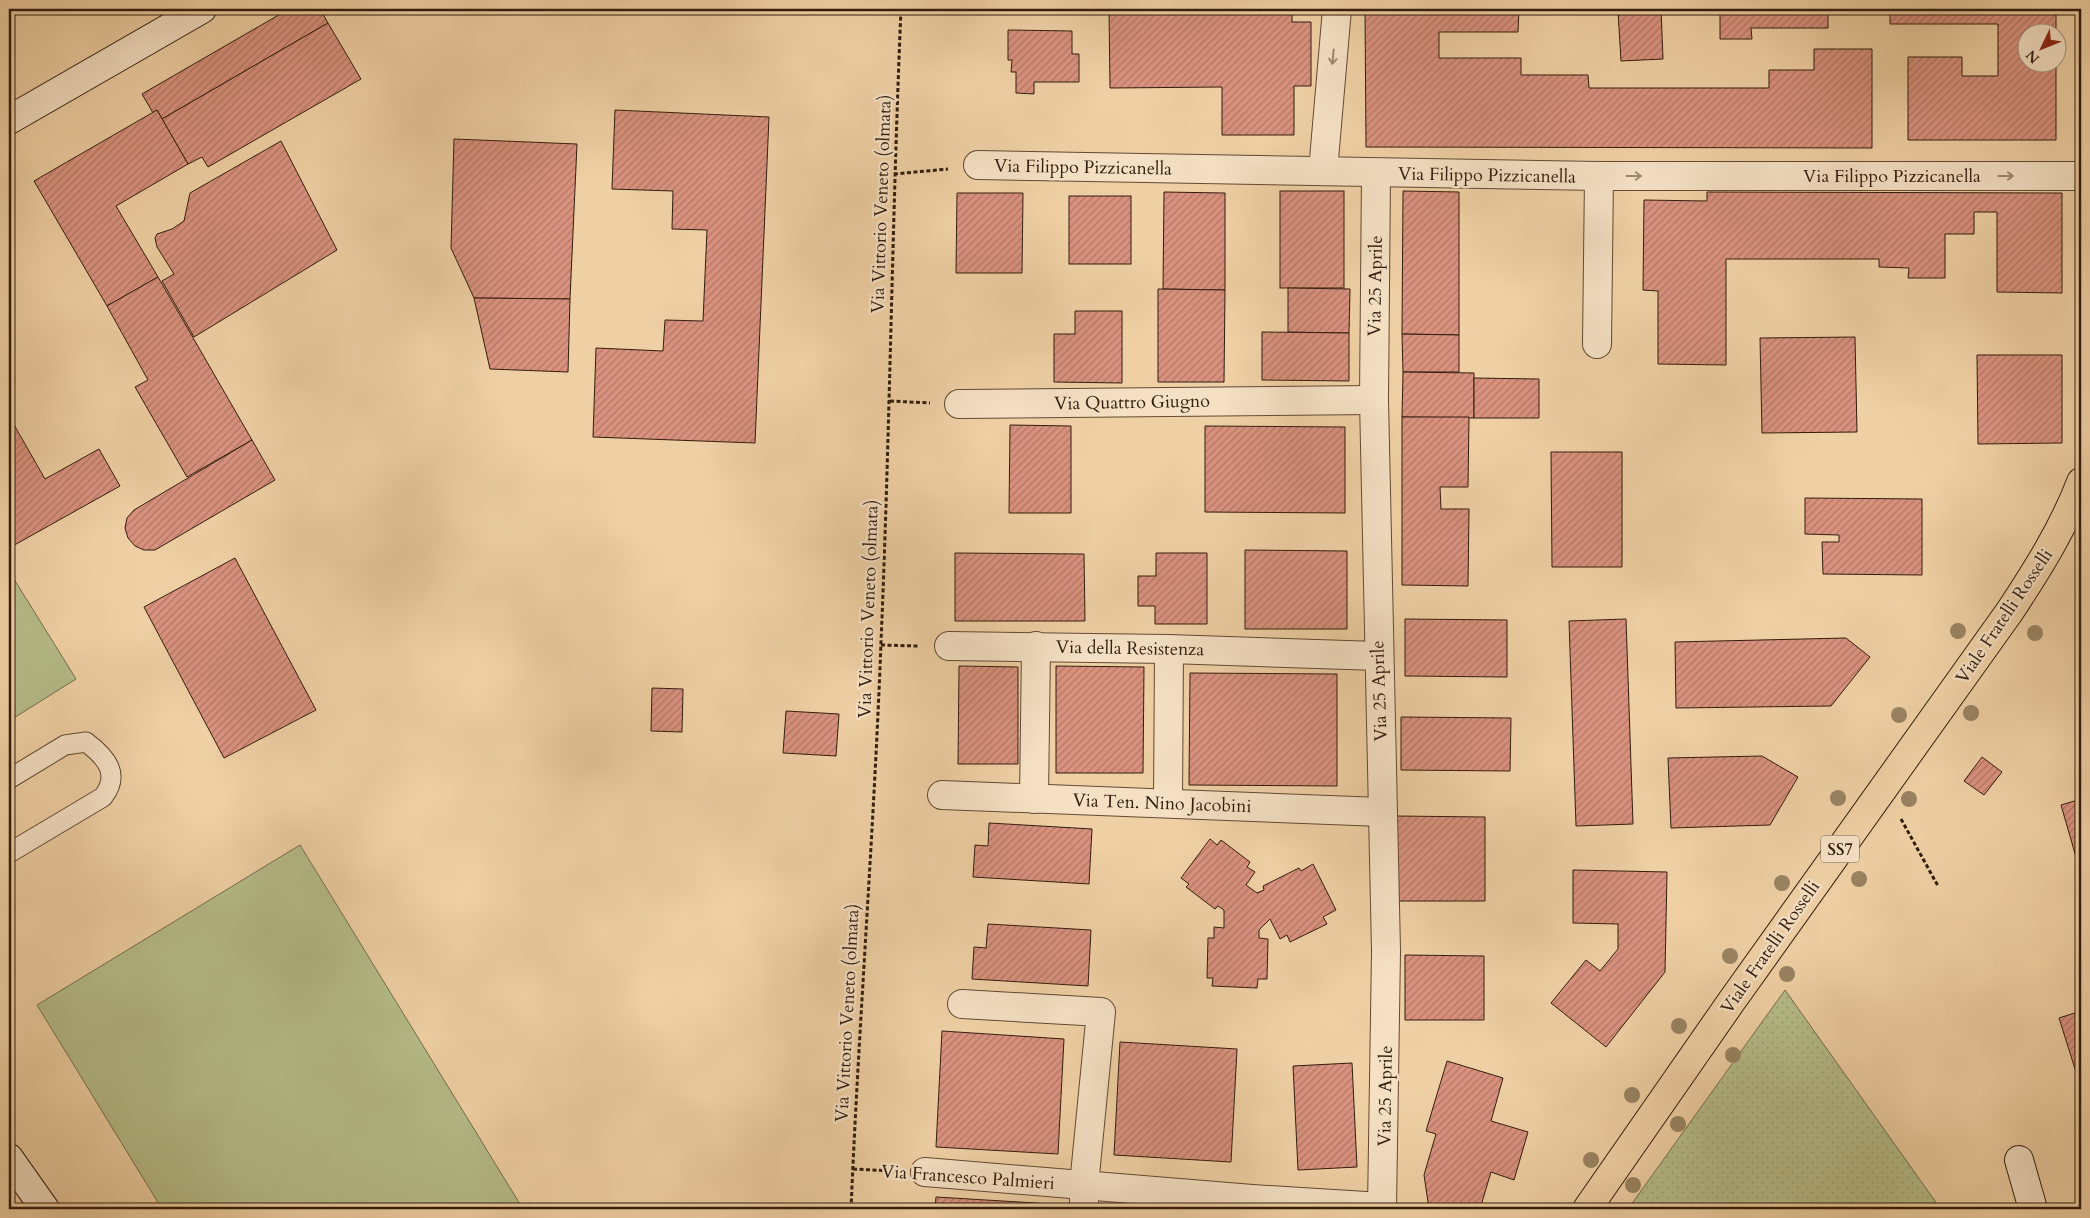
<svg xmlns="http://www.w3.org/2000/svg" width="2090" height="1218" font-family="Cardo,serif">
	<defs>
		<pattern id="park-dots" width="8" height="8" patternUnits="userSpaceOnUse" patternTransform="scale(1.25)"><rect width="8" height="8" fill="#b5bc89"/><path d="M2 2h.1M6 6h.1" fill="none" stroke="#9ca175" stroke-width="1.8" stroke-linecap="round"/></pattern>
		<pattern id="building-hatch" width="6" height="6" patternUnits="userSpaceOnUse" patternTransform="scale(1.25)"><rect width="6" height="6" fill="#da927f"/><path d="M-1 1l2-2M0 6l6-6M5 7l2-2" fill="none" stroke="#b17666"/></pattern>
	</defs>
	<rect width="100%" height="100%" fill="#efd0a4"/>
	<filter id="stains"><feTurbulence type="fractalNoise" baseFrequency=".004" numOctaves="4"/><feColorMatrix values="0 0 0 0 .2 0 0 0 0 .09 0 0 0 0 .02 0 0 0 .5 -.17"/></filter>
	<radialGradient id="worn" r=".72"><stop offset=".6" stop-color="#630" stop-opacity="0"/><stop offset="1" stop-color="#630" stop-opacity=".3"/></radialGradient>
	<!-- park -->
	<path fill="url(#park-dots)" stroke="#746c4b" d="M1785 990 1940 1208 1628 1209Z"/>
	<!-- pitch -->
	<g fill="#b5bc89" stroke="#746c4b">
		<path d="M9 571 76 679 9 721Z"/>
		<path d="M300 845 523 1209H162L37 1005Z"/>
	</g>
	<!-- building -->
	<g fill="url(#building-hatch)" stroke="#331c0d">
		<path d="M289 9H320L328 23 162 119 157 110 153 113 142 94Z"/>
		<path d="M1109 9H1161V12H1223L1222 9H1292V22H1311V86H1294V135H1222V87L1110 88Z"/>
		<path d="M1365 9H1519L1518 32H1439V58H1521V75H1588L1589 88H1769V70H1814V49H1872V148L1366 147Z"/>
		<path d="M1585 9H1661L1663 59 1621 61 1618 11 1585 13Z"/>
		<path d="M1720 9H2056V32H2028V62H2056V140H1908V57H1962V76H1998V24H1890V14H1828V28H1751L1752 39H1720Z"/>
		<path d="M328 23 361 79 208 167 202 157 188 164 162 119Z"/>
		<path d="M1008 30 1072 31V54H1079V82H1034V94L1016 93V72H1011L1012 60H1008Z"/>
		<path d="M157 110 188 164 116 206 158 277 107 306 34 181Z"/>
		<path d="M615 110 769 117 755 443 593 437 596 348 663 351 665 320 703 321 707 230 672 229 673 191 612 189Z"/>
		<path d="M454 139 577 144 570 299 474 298 451 248Z"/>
		<path d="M281 141 337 250 194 337 162 281 174 274 157 247 155 238 157 234 172 229 184 221 190 193Z"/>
		<rect x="1280" y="191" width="64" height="97"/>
		<path d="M1403 191 1459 192V335L1402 334Z"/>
		<path d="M1164 192 1225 193V290L1163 289Z"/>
		<path d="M1707 192 2062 193V293L1997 292V212H1974V234H1945V278H1908L1909 268 1879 267V259H1726V365L1658 364V291L1643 290 1644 200 1707 201Z"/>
		<path d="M957 193H1023L1022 273H956Z"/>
		<rect x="1069" y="196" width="62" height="68"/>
		<path d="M158 277 252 440 187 477 135 387 148 380 107 306Z"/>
		<path d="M1288 288 1350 289 1349 333 1288 332Z"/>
		<path d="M1158 289 1225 290 1224 382H1158Z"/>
		<path d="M474 298 570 299 568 372 490 369Z"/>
		<path d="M1075 311H1122V383L1054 382V334H1075Z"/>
		<path d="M1262 332 1349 333V381L1262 380Z"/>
		<path d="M1402 334 1459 335V372H1403Z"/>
		<path d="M1855 337 1857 432 1762 433 1760 338Z"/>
		<path d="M1977 355H2062V443L1978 444Z"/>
		<path d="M1403 372 1474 373V418L1402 417Z"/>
		<path d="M1474 378 1539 379V418H1474Z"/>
		<path d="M9 416 45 479 99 449 120 486 9 548Z"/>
		<path d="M1402 417H1469L1468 487H1440L1441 509H1469L1468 586 1402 585Z"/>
		<path d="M1010 425 1071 426V513H1009Z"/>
		<path d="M1205 426 1345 427V513L1205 512Z"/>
		<path d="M252 440 275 480 155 550H144L135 546 128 538 125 528 127 518 134 510Z"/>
		<path d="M1551 452H1622V567H1552Z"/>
		<path d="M1805 498 1922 499V575L1823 574 1822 542H1839V535L1805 534Z"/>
		<path d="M1245 550 1347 551V629H1245Z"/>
		<path d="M955 553 1084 554 1085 621H955Z"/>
		<path d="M1156 553H1207V624H1155V606H1138V576H1156Z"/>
		<path d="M235 558 316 710 224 758 144 607Z"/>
		<path d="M1405 619 1507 620V677L1405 676Z"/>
		<path d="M1626 619 1633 824 1576 826 1569 621Z"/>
		<path d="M1846 638 1870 657 1831 706 1676 708 1675 642Z"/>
		<path d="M959 666 1018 667V764H958Z"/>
		<path d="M1056 666 1144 667 1143 773H1056Z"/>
		<path d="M1190 673 1337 674V786L1189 785Z"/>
		<path d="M652 688 683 689 682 732 651 731Z"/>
		<path d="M786 711 839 714 836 756 783 753Z"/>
		<path d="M1401 717 1511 718 1510 771 1401 770Z"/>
		<path d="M1762 756 1798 777 1770 825 1671 828 1668 758Z"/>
		<path d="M1982 757 2002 772 1984 795 1964 781Z"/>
		<path d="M2081 799V855L2076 857 2061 805Z"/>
		<path d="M1397 816 1485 817V901H1396Z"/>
		<path d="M989 823 1092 829 1089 884 973 877 975 845 988 846Z"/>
		<path d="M1210 839 1217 845 1221 840 1250 862 1247 867 1255 872 1246 885 1257 893 1264 890 1263 886 1299 868 1301 871 1313 864 1336 910 1323 917 1327 924 1290 942 1287 935 1280 939 1270 919 1259 930V938L1268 939 1267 979H1258L1257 988 1212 986 1213 978H1207L1208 938H1214V927L1224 928V910L1218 906 1215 909 1186 887 1189 884 1181 878Z"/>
		<path d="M1573 870 1667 872 1665 972 1606 1047 1551 1003 1586 960 1600 971 1618 949V924L1573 923Z"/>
		<path d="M988 924 1091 930 1088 986 972 979 974 947 986 948Z"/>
		<path d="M1405 955 1484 956V1020H1405Z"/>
		<path d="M2081 1011V1088L2059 1018Z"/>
		<path d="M942 1031 1064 1039 1058 1154 936 1147Z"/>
		<path d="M1120 1042 1237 1049 1231 1162 1114 1155Z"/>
		<path d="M1447 1061 1503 1078 1491 1121 1528 1132 1514 1180 1491 1172 1480 1209H1429L1424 1175 1436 1134 1426 1131Z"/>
		<path d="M1352 1063 1357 1167 1298 1170 1293 1066Z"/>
		<path d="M936 1197 1069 1205 1068 1209H935Z"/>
	</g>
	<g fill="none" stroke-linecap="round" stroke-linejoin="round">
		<!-- lane casing -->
		<g stroke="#624933" stroke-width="21">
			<path id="lane" d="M9 779 65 745 86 742C106 757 121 774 103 797L9 853"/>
		</g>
		<!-- street casing -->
		<g stroke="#624933" stroke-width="30">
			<g id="street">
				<path d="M978 165 1599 176H2081"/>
				<path d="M1323 171 1337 9"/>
				<path d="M1376 173 1374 400 1386 951 1382 1209"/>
				<path d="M1597 344 1599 176"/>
				<path d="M959 404 1374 400"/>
				<path d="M949 646 1169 649 1378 656"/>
				<path d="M942 795 1382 812"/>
				<path d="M1034 799 1036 646"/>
				<path d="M1168 803 1169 649"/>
				<path d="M962 1004 1101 1012 1084 1185V1209"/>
				<path d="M925 1172 1252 1199 1382 1207"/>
			</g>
		</g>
		<!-- secondary casing -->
		<g stroke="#331c0d" stroke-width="30">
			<g id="secondary">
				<path d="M9 120 202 9"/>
				<path d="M9 1158 45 1209"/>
				<path d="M2019 1160 2033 1209"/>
			</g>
		</g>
		<!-- primary casing -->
		<g stroke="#331c0d" stroke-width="30">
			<path id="primary" d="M1587 1209 1731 1002 2010 611C2037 570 2063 529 2081 482"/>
		</g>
		<!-- path -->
		<g stroke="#331c0d" stroke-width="3" stroke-dasharray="4 2.5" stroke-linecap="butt">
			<path d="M894 174 948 169"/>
			<path d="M890 401 930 403"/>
			<path d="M881 645 918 646"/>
			<path d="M1901 819 1938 886"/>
			<path d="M853 1169 894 1171"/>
			<path d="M851 1209C859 1020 874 831 881 642 890 431 892 220 901 9"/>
		</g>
		<!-- lane -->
		<use href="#lane" stroke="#f5e0c4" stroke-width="19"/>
		<!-- street -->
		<use href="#street" stroke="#f5e0c4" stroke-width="28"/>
		<!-- secondary -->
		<use href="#secondary" stroke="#f5e0c4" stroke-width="28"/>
		<!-- primary -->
		<use href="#primary" stroke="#efd0a4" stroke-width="28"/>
	</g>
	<!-- trees -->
	<g fill="#9a8362">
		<circle cx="1958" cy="631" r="8"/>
		<circle cx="2035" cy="633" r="8"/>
		<circle cx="1971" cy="713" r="8"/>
		<circle cx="1899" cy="715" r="8"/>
		<circle cx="1838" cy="798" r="8"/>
		<circle cx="1909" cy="799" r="8"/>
		<circle cx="1859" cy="879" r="8"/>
		<circle cx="1782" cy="883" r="8"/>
		<circle cx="1730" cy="956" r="8"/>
		<circle cx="1787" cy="974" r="8"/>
		<circle cx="1679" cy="1026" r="8"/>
		<circle cx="1733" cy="1055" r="8"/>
		<circle cx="1632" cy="1095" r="8"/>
		<circle cx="1678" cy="1124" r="8"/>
		<circle cx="1591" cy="1160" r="8"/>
		<circle cx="1633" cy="1185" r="8"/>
	</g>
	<!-- one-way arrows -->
	<defs><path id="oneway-shaft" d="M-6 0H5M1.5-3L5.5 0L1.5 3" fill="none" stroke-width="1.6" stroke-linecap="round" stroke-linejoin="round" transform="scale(1.25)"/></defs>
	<g stroke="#9e8872">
		<use href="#oneway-shaft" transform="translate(1333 57) rotate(95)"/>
		<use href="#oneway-shaft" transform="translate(1634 176)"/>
		<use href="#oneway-shaft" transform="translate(2006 176)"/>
	</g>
	<g text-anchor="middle" stroke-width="4.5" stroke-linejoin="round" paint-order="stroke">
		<!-- shield labels -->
		<rect fill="#f5e0c4" stroke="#6d5744" stroke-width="1" x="1821" y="835.5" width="38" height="27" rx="4"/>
		<g font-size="16" font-weight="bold" fill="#331c0d">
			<text x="1840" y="855">SS7</text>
		</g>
		<!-- street labels -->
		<g font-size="18" fill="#331c0d" stroke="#f5e0c4">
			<text transform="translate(1083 167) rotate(1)" y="6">Via Filippo Pizzicanella</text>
			<text transform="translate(1487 175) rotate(1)" y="6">Via Filippo Pizzicanella</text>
			<text x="1892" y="182">Via Filippo Pizzicanella</text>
			<text transform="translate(881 204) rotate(-88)" y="6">Via Vittorio Veneto (olmata)</text>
			<text transform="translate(1375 286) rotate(-89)" y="6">Via 25 Aprile</text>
			<text transform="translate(1132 402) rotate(-1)" y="6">Via Quattro Giugno</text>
			<text transform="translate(868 609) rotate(-88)" y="6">Via Vittorio Veneto (olmata)</text>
			<text transform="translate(2004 616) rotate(-56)" y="6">Viale Fratelli Rosselli</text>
			<text transform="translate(1130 648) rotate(1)" y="6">Via della Resistenza</text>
			<text transform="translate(1379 691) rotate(-92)" y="6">Via 25 Aprile</text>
			<text transform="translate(1162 803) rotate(2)" y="6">Via Ten. Nino Jacobini</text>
			<text transform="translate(1770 947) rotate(-55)" y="6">Viale Fratelli Rosselli</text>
			<text transform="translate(847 1013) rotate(-87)" y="6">Via Vittorio Veneto (olmata)</text>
			<text transform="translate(1385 1096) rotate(-89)" y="6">Via 25 Aprile</text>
			<text transform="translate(968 1177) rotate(4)" y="6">Via Francesco Palmieri</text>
		</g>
	</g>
	<!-- margin -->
	<rect width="2090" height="1218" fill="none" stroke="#efd0a4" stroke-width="30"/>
	<rect x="10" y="10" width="2070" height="1198" fill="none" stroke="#331c0d" stroke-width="2.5"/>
	<rect x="15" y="15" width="2060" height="1188" fill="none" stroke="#331c0d"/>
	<!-- north arrow -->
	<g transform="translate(2042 48) rotate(227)"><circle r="24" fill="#f5e0c4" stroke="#a7927b"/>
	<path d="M0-4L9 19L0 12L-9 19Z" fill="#8f2418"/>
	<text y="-8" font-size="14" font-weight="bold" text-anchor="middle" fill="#331c0d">N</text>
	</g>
	<rect width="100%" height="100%" filter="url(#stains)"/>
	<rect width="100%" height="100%" fill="url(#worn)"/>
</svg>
